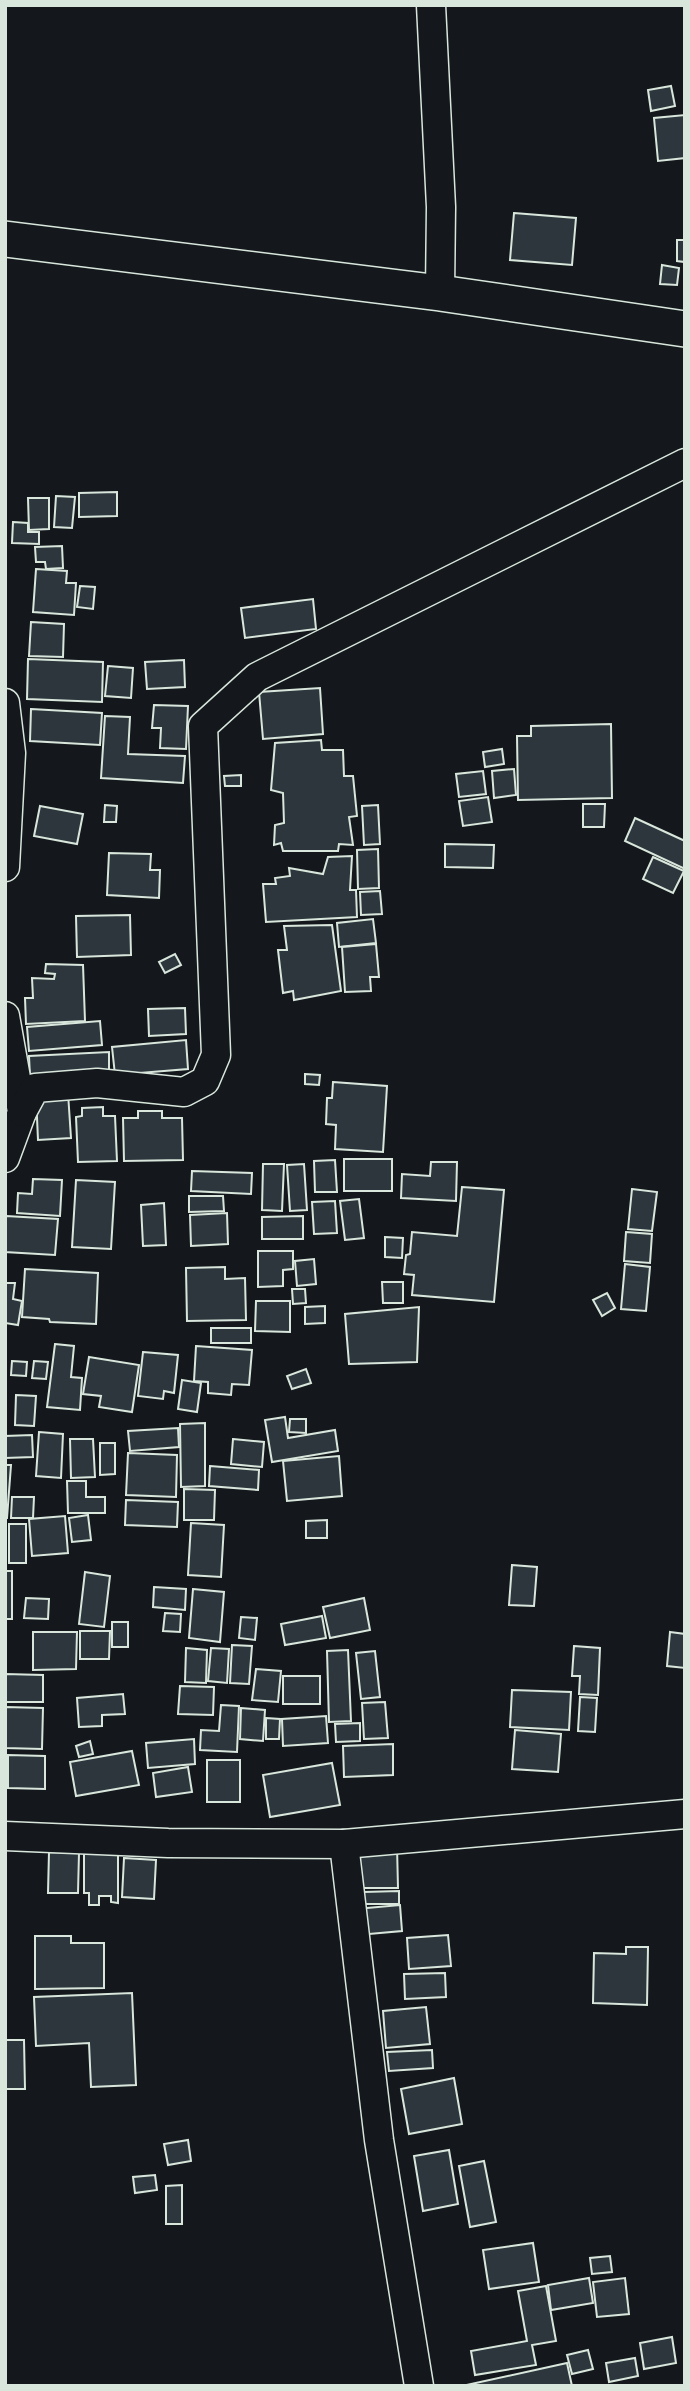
<svg xmlns="http://www.w3.org/2000/svg" width="690" height="2391" font-family="Ubuntu,sans-serif">
	<rect width="100%" height="100%" fill="#14181c"/>
	<!-- building -->
	<g fill="#2c363c" stroke="#d8e6dc" stroke-width="2">
		<path d="M671 86 675 106 651 111 648 90Z"/>
		<path d="M685 115V158L658 161 654 118Z"/>
		<path d="M514 213 576 218 572 265 510 260Z"/>
		<path d="M677 240H685V262L677 261Z"/>
		<path d="M662 265 679 268 677 285 660 284Z"/>
		<path d="M117 492V516L79 517V493Z"/>
		<path d="M56 496 75 497 72 528 54 527Z"/>
		<path d="M28 498H49V529L29 530Z"/>
		<path d="M13 522 28 523V532H39V544L12 543Z"/>
		<path d="M62 546 63 568 46 569 45 562H36L35 547Z"/>
		<path d="M36 569 67 571 66 583H76L74 615 33 612Z"/>
		<path d="M80 586 95 587 93 609 77 607Z"/>
		<path d="M313 599 316 629 245 638 241 608Z"/>
		<path d="M31 622 64 624 63 657 29 656Z"/>
		<path d="M28 659 103 662 102 702 27 699Z"/>
		<path d="M184 660 185 687 147 689 145 662Z"/>
		<path d="M108 666 133 668 131 698 105 696Z"/>
		<path d="M320 688 323 734 263 739 259 692Z"/>
		<path d="M154 705 188 706 186 749 160 748 161 728H152Z"/>
		<path d="M31 709 102 713 100 745 30 741Z"/>
		<path d="M105 716 130 717 128 754 185 756 183 783 101 778Z"/>
		<path d="M611 724 612 798 518 800 517 736H531V726Z"/>
		<path d="M321 740 322 750H343L344 776H353L357 816 349 817 353 845 339 844 338 851H283L281 843 274 845 275 825 284 823 283 793 271 790 275 743Z"/>
		<path d="M502 749 504 764 485 767 483 752Z"/>
		<path d="M514 769 516 795 494 798 492 771Z"/>
		<path d="M483 771 486 794 459 797 456 774Z"/>
		<path d="M241 775V786H225L224 776Z"/>
		<path d="M488 797 492 822 463 826 459 801Z"/>
		<path d="M583 804H605L604 827H583Z"/>
		<path d="M105 805 117 806 116 822H104Z"/>
		<path d="M378 805 380 844 364 845 362 806Z"/>
		<path d="M40 806 83 814 77 844 34 836Z"/>
		<path d="M635 818 685 841V869L625 841Z"/>
		<path d="M445 844 494 845 493 868 445 867Z"/>
		<path d="M378 849 379 888 358 889 357 850Z"/>
		<path d="M109 853 151 854 150 870H160L159 898 107 895Z"/>
		<path d="M352 856 350 890H356L357 917 266 922 263 884H276L275 878 290 876 289 868 323 874 328 857Z"/>
		<path d="M653 857 684 871 673 893 643 879Z"/>
		<path d="M380 891 382 914 361 915 360 892Z"/>
		<path d="M130 915 131 955 77 957 76 916Z"/>
		<path d="M373 919 376 943 339 947 337 923Z"/>
		<path d="M332 925 341 991 294 1000 293 991 283 993 278 950H287L284 926Z"/>
		<path d="M376 944 379 977H370L371 991 345 992 342 947Z"/>
		<path d="M175 954 181 965 165 973 159 962Z"/>
		<path d="M46 964 83 965 85 1021 26 1024 25 998H33L32 978 54 979 55 974 45 973Z"/>
		<path d="M185 1008 186 1034 149 1036 148 1009Z"/>
		<path d="M100 1021 102 1045 29 1051 27 1027Z"/>
		<path d="M186 1040 188 1069 115 1075 112 1047Z"/>
		<path d="M109 1052V1073L30 1077 29 1056Z"/>
		<path d="M305 1074 320 1075 319 1085 305 1084Z"/>
		<path d="M333 1082 387 1086 383 1152 335 1149 336 1125 326 1124 327 1098H332Z"/>
		<path d="M68 1093 71 1138 38 1140 36 1095Z"/>
		<path d="M103 1107V1116H115L117 1161 78 1162 76 1117 82 1116V1108Z"/>
		<path d="M138 1111H162V1118H182L183 1160 124 1161 123 1118H138Z"/>
		<rect x="344" y="1159" width="48" height="32"/>
		<path d="M335 1160 337 1192H315L314 1161Z"/>
		<path d="M431 1162H457L456 1201 401 1198 402 1174 430 1176Z"/>
		<path d="M263 1164H284L282 1211 262 1210Z"/>
		<path d="M304 1164 307 1210 290 1211 287 1165Z"/>
		<path d="M192 1171 252 1173 251 1194 191 1191Z"/>
		<path d="M33 1179 62 1180 60 1216 17 1213 18 1193 32 1194Z"/>
		<path d="M76 1180 115 1182 111 1249 72 1247Z"/>
		<path d="M462 1187 504 1190 494 1302 412 1295 414 1275 404 1274 406 1255 410 1254 412 1232 457 1236Z"/>
		<path d="M632 1189 657 1192 652 1231 628 1229Z"/>
		<path d="M189 1196H223L224 1211 189 1212Z"/>
		<path d="M359 1199 364 1238 345 1240 340 1201Z"/>
		<path d="M335 1201 337 1233 314 1234 312 1202Z"/>
		<path d="M164 1203 166 1245 143 1246 141 1205Z"/>
		<path d="M227 1213 228 1244 191 1246 190 1215Z"/>
		<path d="M6 1216 58 1219 55 1255 5 1252Z"/>
		<path d="M303 1216V1239H262V1217Z"/>
		<path d="M626 1232 652 1234 650 1263 624 1261Z"/>
		<path d="M385 1237 403 1238 402 1258 385 1257Z"/>
		<path d="M258 1251H293V1269L283 1270V1286L258 1287Z"/>
		<path d="M314 1259 316 1284 297 1286 295 1261Z"/>
		<path d="M625 1264 650 1267 646 1311 621 1309Z"/>
		<path d="M225 1267V1279L245 1278 246 1320 187 1321 186 1268Z"/>
		<path d="M25 1269 98 1273 96 1324 50 1322 49 1319 22 1317Z"/>
		<path d="M382 1282H403V1303H383Z"/>
		<path d="M5 1283H15L13 1299 22 1301 18 1325 5 1323Z"/>
		<path d="M292 1289H305L306 1303 293 1304Z"/>
		<path d="M607 1293 615 1308 602 1316 593 1300Z"/>
		<path d="M256 1301H290V1332L255 1331Z"/>
		<path d="M325 1306V1323L305 1324V1307Z"/>
		<path d="M419 1307 417 1362 349 1364 345 1314Z"/>
		<rect x="211" y="1328" width="40" height="15"/>
		<path d="M55 1344 74 1346 71 1377 82 1378 80 1410 47 1407Z"/>
		<path d="M196 1346 252 1350 249 1385 232 1384 231 1395 208 1393V1382L194 1381Z"/>
		<path d="M143 1352 178 1355 174 1393 164 1391 163 1399 138 1396Z"/>
		<path d="M89 1357 139 1365 132 1412 99 1407 101 1396 83 1394Z"/>
		<path d="M12 1361 27 1362 26 1376 11 1375Z"/>
		<path d="M34 1361 48 1362 46 1379 32 1378Z"/>
		<path d="M306 1369 311 1383 292 1389 287 1376Z"/>
		<path d="M182 1380 201 1383 197 1412 178 1409Z"/>
		<path d="M16 1395 36 1396 34 1426 15 1425Z"/>
		<path d="M285 1417 288 1438 335 1430 338 1451 272 1462 265 1420Z"/>
		<path d="M290 1419H306V1433L289 1432Z"/>
		<path d="M205 1423V1486L181 1487 180 1424Z"/>
		<path d="M178 1428 179 1447 130 1451 128 1431Z"/>
		<path d="M39 1432 63 1434 61 1478 36 1476Z"/>
		<path d="M32 1435 33 1457 5 1458V1436Z"/>
		<path d="M70 1439H93L95 1477 71 1478Z"/>
		<path d="M233 1439 264 1442 262 1467 231 1464Z"/>
		<path d="M100 1443H115V1474L100 1475Z"/>
		<path d="M128 1453 177 1455 176 1497 126 1495Z"/>
		<path d="M339 1456 342 1496 287 1501 283 1461Z"/>
		<path d="M5 1465H11L7 1518H5Z"/>
		<path d="M210 1466 259 1470 258 1490 209 1486Z"/>
		<path d="M67 1481H86V1497H105V1513H68Z"/>
		<path d="M184 1489 215 1490 214 1520H184Z"/>
		<path d="M12 1497H34L33 1518H11Z"/>
		<path d="M126 1500 178 1502 177 1527 125 1525Z"/>
		<path d="M88 1515 91 1540 72 1542 69 1518Z"/>
		<path d="M65 1516 68 1553 32 1556 29 1519Z"/>
		<path d="M327 1520V1538H306V1521Z"/>
		<path d="M191 1523 224 1525 221 1577 188 1575Z"/>
		<rect x="9" y="1524" width="17" height="39"/>
		<path d="M512 1565 537 1567 534 1606 509 1605Z"/>
		<rect x="5" y="1571" width="7" height="48"/>
		<path d="M85 1572 110 1576 104 1627 79 1624Z"/>
		<path d="M154 1587 186 1589 185 1610 153 1607Z"/>
		<path d="M193 1589 224 1592 220 1642 189 1638Z"/>
		<path d="M26 1598 49 1599 48 1619 24 1618Z"/>
		<path d="M364 1598 370 1630 330 1638 323 1607Z"/>
		<path d="M165 1613 181 1614 180 1632 163 1631Z"/>
		<path d="M322 1616 326 1638 285 1645 281 1624Z"/>
		<path d="M241 1617 257 1618 255 1640 239 1638Z"/>
		<rect x="112" y="1622" width="16" height="25"/>
		<path d="M80 1631H110L109 1659H80Z"/>
		<path d="M33 1632H77L76 1669 33 1670Z"/>
		<path d="M670 1632 685 1634V1668L667 1666Z"/>
		<path d="M232 1645 252 1646 249 1684 230 1683Z"/>
		<path d="M574 1646 600 1648 598 1695 579 1694 580 1676H572Z"/>
		<path d="M186 1648 207 1650 206 1683 185 1682Z"/>
		<path d="M211 1648 229 1649 227 1683 208 1681Z"/>
		<path d="M348 1650 351 1721 329 1722 327 1651Z"/>
		<path d="M375 1651 380 1697 361 1699 356 1653Z"/>
		<path d="M256 1669 281 1671 278 1702 252 1700Z"/>
		<path d="M5 1674 43 1675V1702H5Z"/>
		<rect x="283" y="1676" width="37" height="28"/>
		<path d="M180 1686 214 1687 213 1715 178 1714Z"/>
		<path d="M512 1690 571 1692 569 1730 510 1727Z"/>
		<path d="M123 1694 125 1714 102 1715V1726L79 1727 77 1698Z"/>
		<path d="M580 1697 597 1698 595 1732 578 1731Z"/>
		<path d="M385 1702 388 1738 364 1739 362 1703Z"/>
		<path d="M221 1705 239 1706 237 1752 200 1750 201 1730 219 1731Z"/>
		<path d="M5 1707 43 1708 42 1749 5 1748Z"/>
		<path d="M241 1708 265 1710 263 1741 240 1739Z"/>
		<path d="M326 1716 328 1743 283 1746 282 1719Z"/>
		<path d="M266 1718 280 1719 279 1739H266Z"/>
		<path d="M360 1723V1741L336 1742 335 1724Z"/>
		<path d="M515 1730 561 1734 558 1772 512 1769Z"/>
		<path d="M194 1739 195 1764 148 1768 146 1743Z"/>
		<path d="M90 1741 93 1754 79 1757 76 1746Z"/>
		<path d="M393 1744V1775L344 1777 343 1746Z"/>
		<path d="M132 1751 139 1785 76 1796 70 1762Z"/>
		<path d="M8 1755 45 1756V1789L8 1788Z"/>
		<rect x="207" y="1760" width="33" height="42"/>
		<path d="M332 1763 340 1805 270 1817 263 1775Z"/>
		<path d="M188 1767 192 1792 156 1797 153 1773Z"/>
		<path d="M397 1846 398 1888H356V1847Z"/>
		<path d="M49 1852 79 1853 78 1893H48Z"/>
		<path d="M84 1853H118V1903L111 1902V1896H99V1905H89V1893H84Z"/>
		<path d="M124 1858 156 1860 154 1899 122 1897Z"/>
		<path d="M399 1891V1904H364V1892Z"/>
		<path d="M400 1905 402 1931 358 1935 356 1909Z"/>
		<path d="M448 1935 451 1966 409 1969 407 1938Z"/>
		<path d="M35 1936H71V1943H104V1988L35 1989Z"/>
		<path d="M626 1947H648L647 2005 593 2003 594 1953 626 1954Z"/>
		<path d="M445 1973 446 1997 405 1999 404 1974Z"/>
		<path d="M132 1993 136 2085 91 2087 89 2043 36 2046 34 1997Z"/>
		<path d="M426 2007 430 2044 386 2048 383 2011Z"/>
		<path d="M5 2040H24L25 2089H5Z"/>
		<path d="M432 2050 433 2068 389 2071 387 2052Z"/>
		<path d="M454 2078 462 2124 409 2134 401 2089Z"/>
		<path d="M188 2140 191 2161 168 2165 164 2144Z"/>
		<path d="M449 2150 458 2204 423 2211 414 2156Z"/>
		<path d="M484 2161 496 2222 470 2227 459 2166Z"/>
		<path d="M155 2175 157 2190 135 2193 133 2177Z"/>
		<path d="M182 2185V2224H166V2186Z"/>
		<path d="M533 2243 539 2282 489 2289 483 2250Z"/>
		<path d="M610 2256 612 2272 592 2274 590 2258Z"/>
		<path d="M589 2278 593 2303 551 2310 548 2285Z"/>
		<path d="M625 2278 629 2314 597 2317 593 2282Z"/>
		<path d="M546 2286 556 2341 532 2345 536 2365 475 2375 471 2351 527 2341 518 2291Z"/>
		<path d="M672 2337 676 2363 644 2369 640 2343Z"/>
		<path d="M588 2350 593 2369 572 2374 567 2355Z"/>
		<path d="M635 2358 638 2376 609 2382 606 2363Z"/>
		<path d="M567 2363 572 2386H462Z"/>
	</g>
	<g fill="none" stroke-linecap="round" stroke-linejoin="round">
		<!-- minor casing -->
		<g stroke="#d8e6dc" stroke-width="31">
			<g id="minor">
				<path d="M431 5 441 207 440 293"/>
				<path d="M5 703 11 753 5 867"/>
				<path d="M5 1016 22 1112 5 1158"/>
				<path d="M22 1112 35 1088 97 1083 184 1092 205 1081 216 1055 203 726 257 677 685 463"/>
				<path d="M5 1836 168 1843 344 1844 685 1814"/>
				<path d="M344 1844 379 2140 419 2386"/>
			</g>
		</g>
		<!-- tertiary casing -->
		<g stroke="#d8e6dc" stroke-width="38">
			<path id="tertiary" d="M5 239 440 293 685 329"/>
		</g>
		<!-- minor -->
		<use href="#minor" stroke="#14181c" stroke-width="28"/>
		<!-- tertiary -->
		<use href="#tertiary" stroke="#14181c" stroke-width="35"/>
	</g>
	<!-- border -->
	<rect width="690" height="2391" fill="none" stroke="#d8e6dc" stroke-width="14"/>
</svg>
